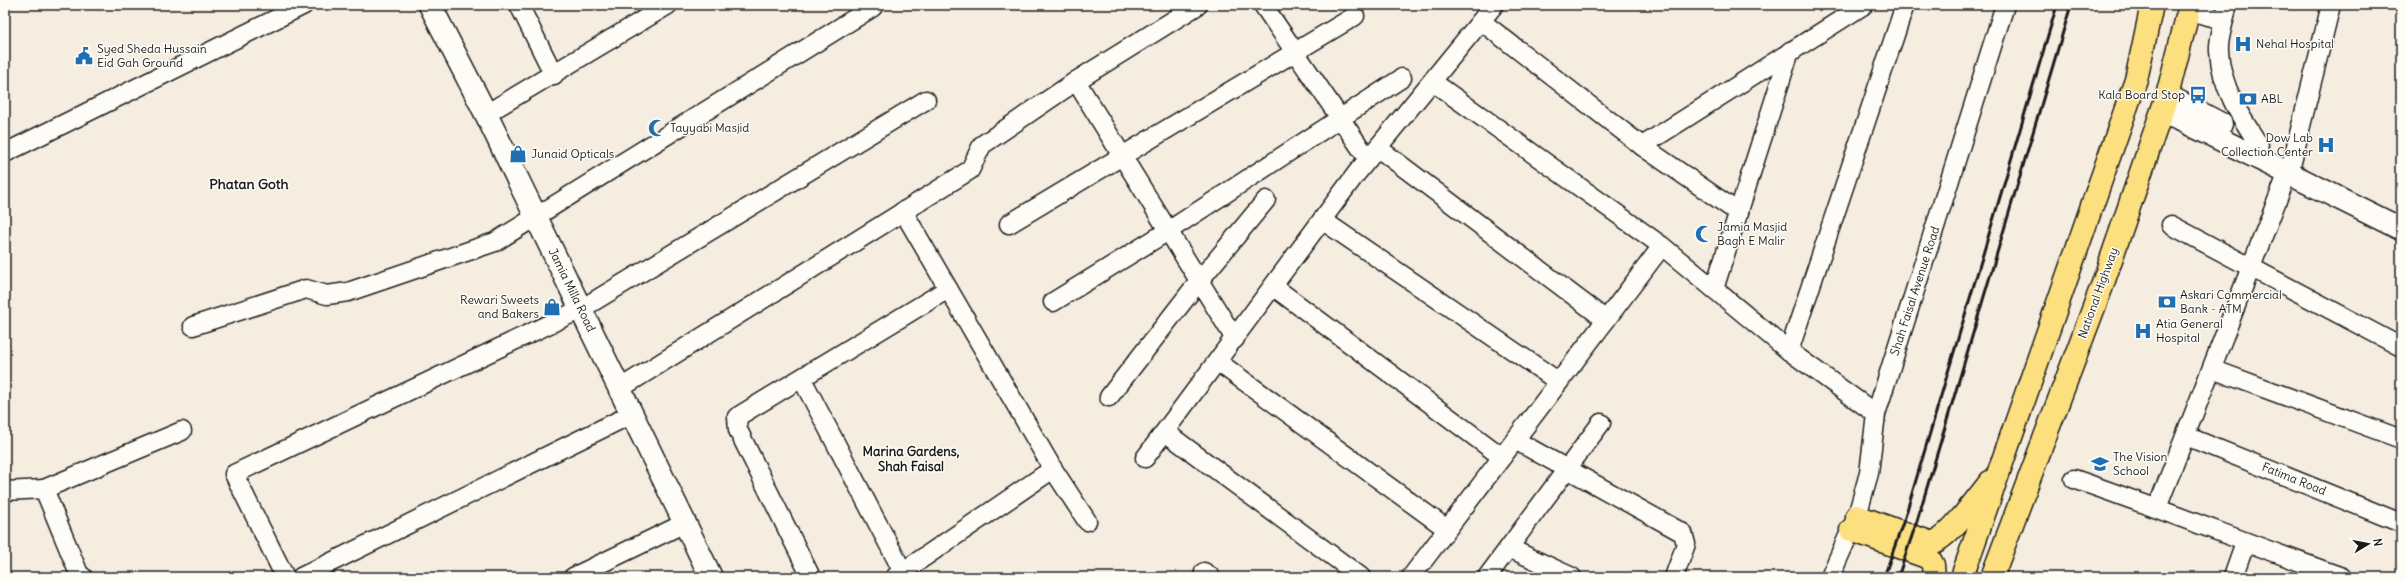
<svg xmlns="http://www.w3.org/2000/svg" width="2406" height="582" font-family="Delius,sans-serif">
	<rect width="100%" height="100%" fill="#f6ede1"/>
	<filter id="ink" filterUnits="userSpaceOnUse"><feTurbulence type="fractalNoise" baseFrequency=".025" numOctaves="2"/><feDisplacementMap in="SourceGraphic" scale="8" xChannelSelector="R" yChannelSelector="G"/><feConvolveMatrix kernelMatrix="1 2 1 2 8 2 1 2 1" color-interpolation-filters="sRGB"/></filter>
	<g filter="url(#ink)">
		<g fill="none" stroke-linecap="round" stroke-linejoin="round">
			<!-- minor casing -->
			<g stroke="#1c1c1c" stroke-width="21">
				<g id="minor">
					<path d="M519 5 554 75"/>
					<path d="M1263 5 1368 159"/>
					<path d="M2189 11 2224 20 2228 5"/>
					<path d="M2224 20C2222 30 2218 41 2219 51 2221 87 2240 116 2259 145"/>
					<path d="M1481 21 1642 146 1739 213"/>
					<path d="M1076 81 1235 339"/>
					<path d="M1433 82 1662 246 1789 351 1876 414"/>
					<path d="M486 114 668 5"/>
					<path d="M1642 146 1864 5"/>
					<path d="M1378 148 1606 320"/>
					<path d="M5 153 304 5"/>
					<path d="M1322 220 1559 382"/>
					<path d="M1009 224 1355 16"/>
					<path d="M2171 225 2401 347"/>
					<path d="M1274 287 1502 457"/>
					<path d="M1714 289 1790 51"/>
					<path d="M1053 302 1168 231 1402 78"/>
					<path d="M193 326 306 289 327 295 348 292 495 242 873 7"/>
					<path d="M1789 351 1905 5"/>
					<path d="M1218 362 1447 529"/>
					<path d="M2212 369 2401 439"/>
					<path d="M802 379 903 572"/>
					<path d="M619 389 970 170 982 145 1076 81 1198 5"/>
					<path d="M1109 397 1199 281 1266 200"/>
					<path d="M1165 432 1361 577"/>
					<path d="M2186 436 2401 523"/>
					<path d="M1515 440 1683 533 1686 544 1674 577"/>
					<path d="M1145 458 1356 174 1494 5"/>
					<path d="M1053 469 1087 521"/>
					<path d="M2074 479C2164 510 2252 545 2342 577"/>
					<path d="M44 489 182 431"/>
					<path d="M5 491 44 489 79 574 83 577"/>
					<path d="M2157 508 2292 162 2331 5"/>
					<path d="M1509 548 1572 577"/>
					<path d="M1204 572 1211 577"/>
					<path d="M285 577 234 474 581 309 926 100"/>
					<path d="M301 577 632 414"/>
					<path d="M573 577 685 523"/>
					<path d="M811 577 738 430 737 417 948 289"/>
					<path d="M895 577 1053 469 903 211"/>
					<path d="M1411 577 1662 246"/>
					<path d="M1487 577 1601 423"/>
					<path d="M1830 577 1857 516 1869 473 1876 414 2005 5"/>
					<path d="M2233 577 2245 543"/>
				</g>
			</g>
			<!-- secondary casing -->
			<g stroke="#1c1c1c" stroke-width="25">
				<g id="secondary">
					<path d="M430 5 486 114 711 577"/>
					<path d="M2168 96 2221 124"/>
					<path d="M2162 113 2179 119 2401 229"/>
				</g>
			</g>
			<!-- trunk casing -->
			<g stroke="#1c1c1c" stroke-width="25">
				<g id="trunk">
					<path d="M1857 516 1932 543C1949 538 1978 497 1990 482"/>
					<path d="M1851 530 1929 558 1933 565 1934 577"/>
					<path d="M1962 577 2136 80 2152 5"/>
					<path d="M1992 577 2102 286 2167 96 2190 5"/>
				</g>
			</g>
			<!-- minor -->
			<use href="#minor" stroke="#fdfcf7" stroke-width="18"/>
			<!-- secondary -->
			<use href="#secondary" stroke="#fdfcf7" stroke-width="22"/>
			<!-- trunk -->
			<use href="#trunk" stroke="#fce080" stroke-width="22"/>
			<!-- rail -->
			<g stroke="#1c1c1c" stroke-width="3">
				<path d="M1884 577 1905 517 2057 5"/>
				<path d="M1898 577 1917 521 2071 5"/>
			</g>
		</g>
	</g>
	<!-- icons -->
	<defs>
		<g id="hospital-bare" transform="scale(1.38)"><path d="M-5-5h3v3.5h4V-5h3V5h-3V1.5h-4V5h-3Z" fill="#1f6fb2" stroke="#fdfcf7" stroke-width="2.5" paint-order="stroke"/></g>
		<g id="civic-bare" transform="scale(1.38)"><path d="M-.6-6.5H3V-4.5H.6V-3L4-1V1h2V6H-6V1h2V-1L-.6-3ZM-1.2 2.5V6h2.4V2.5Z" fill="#1f6fb2" stroke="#fdfcf7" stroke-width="2.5" paint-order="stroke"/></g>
		<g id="bus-bare" transform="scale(1.38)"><path d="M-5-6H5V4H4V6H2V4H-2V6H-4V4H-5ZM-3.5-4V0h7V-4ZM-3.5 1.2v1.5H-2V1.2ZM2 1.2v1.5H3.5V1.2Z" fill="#1f6fb2" stroke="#fdfcf7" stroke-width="2.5" paint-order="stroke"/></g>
		<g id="bank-bare" transform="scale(1.38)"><path d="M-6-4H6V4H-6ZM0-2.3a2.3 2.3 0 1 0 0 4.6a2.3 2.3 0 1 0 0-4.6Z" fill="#1f6fb2" stroke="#fdfcf7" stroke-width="2.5" paint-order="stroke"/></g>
		<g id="mosque-bare" transform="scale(1.38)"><path d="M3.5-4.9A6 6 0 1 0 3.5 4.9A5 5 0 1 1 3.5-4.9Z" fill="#1f6fb2" stroke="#fdfcf7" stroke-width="2.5" paint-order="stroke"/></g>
		<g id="shop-bare" transform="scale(1.38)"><path d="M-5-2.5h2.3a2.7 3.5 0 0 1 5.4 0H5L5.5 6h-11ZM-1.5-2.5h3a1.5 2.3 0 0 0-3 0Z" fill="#1f6fb2" stroke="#fdfcf7" stroke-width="2.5" paint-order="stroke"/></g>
		<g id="school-bare" transform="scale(1.38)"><path d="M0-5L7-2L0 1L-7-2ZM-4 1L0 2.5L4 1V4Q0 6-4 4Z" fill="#1f6fb2" stroke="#fdfcf7" stroke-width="2.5" paint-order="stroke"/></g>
	</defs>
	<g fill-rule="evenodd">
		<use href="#hospital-bare" x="2243" y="44"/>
		<use href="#civic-bare" x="84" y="56"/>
		<use href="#bus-bare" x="2198" y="95"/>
		<use href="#bank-bare" x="2248" y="99"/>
		<use href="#mosque-bare" x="657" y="128"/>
		<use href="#hospital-bare" x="2326" y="145"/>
		<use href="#shop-bare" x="518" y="154"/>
		<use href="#mosque-bare" x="1704" y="234"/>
		<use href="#bank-bare" x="2167" y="302"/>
		<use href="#shop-bare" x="552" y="307"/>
		<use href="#hospital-bare" x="2143" y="331"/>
		<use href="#school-bare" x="2100" y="464"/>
	</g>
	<g text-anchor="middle" stroke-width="3" stroke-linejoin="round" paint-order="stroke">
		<!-- poi labels -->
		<g font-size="12" fill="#1c1c1c" stroke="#fdfcf7" text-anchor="start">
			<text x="2256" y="48">Nehal Hospital</text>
			<text x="97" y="53">Syed Sheda Hussain<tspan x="97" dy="14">Eid Gah Ground</tspan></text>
			<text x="2185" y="99" text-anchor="end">Kala Board Stop</text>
			<text x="2261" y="103">ABL</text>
			<text x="670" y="132">Tayyabi Masjid</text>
			<text x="2313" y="142" text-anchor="end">Dow Lab<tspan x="2313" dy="14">Collection Center</tspan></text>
			<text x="531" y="158">Junaid Opticals</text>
			<text x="1717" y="231">Jamia Masjid<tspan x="1717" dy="14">Bagh E Malir</tspan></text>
			<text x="2180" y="299">Askari Commercial<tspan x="2180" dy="14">Bank - ATM</tspan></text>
			<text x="539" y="304" text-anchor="end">Rewari Sweets<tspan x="539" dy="14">and Bakers</tspan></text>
			<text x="2156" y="328">Atia General<tspan x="2156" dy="14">Hospital</tspan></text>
			<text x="2113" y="461">The Vision<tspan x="2113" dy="14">School</tspan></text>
		</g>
		<!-- street labels -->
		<g font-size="12" fill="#1c1c1c" stroke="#fdfcf7">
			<text transform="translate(572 290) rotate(64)" y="4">Jamia Milla Road</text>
			<text transform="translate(1915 291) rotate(-72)" y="4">Shah Faisal Avenue Road</text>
			<text transform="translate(2098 293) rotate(-70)" y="4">National Highway</text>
			<text transform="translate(2294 479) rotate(22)" y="4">Fatima Road</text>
		</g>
		<!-- neighbourhood labels -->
		<g font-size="13" font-weight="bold" fill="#1c1c1c" stroke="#fdfcf7">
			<text x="911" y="456">Marina Gardens,<tspan x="911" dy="15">Shah Faisal</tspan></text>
		</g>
		<!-- quarter labels -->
		<g font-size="14" font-weight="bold" fill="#1c1c1c" stroke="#fdfcf7">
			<text x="249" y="189">Phatan Goth</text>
		</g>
	</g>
	<!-- margin -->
	<rect width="2406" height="582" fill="none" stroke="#fdfcf7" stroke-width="20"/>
	<rect x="10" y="10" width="2386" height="562" fill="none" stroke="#1c1c1c" stroke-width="1.5" filter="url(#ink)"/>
	<!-- north arrow -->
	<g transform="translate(2368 544) rotate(80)" stroke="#fdfcf7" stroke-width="3" paint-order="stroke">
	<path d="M0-3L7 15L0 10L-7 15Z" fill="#1c1c1c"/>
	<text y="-6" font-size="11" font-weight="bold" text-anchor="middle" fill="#1c1c1c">N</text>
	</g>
</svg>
